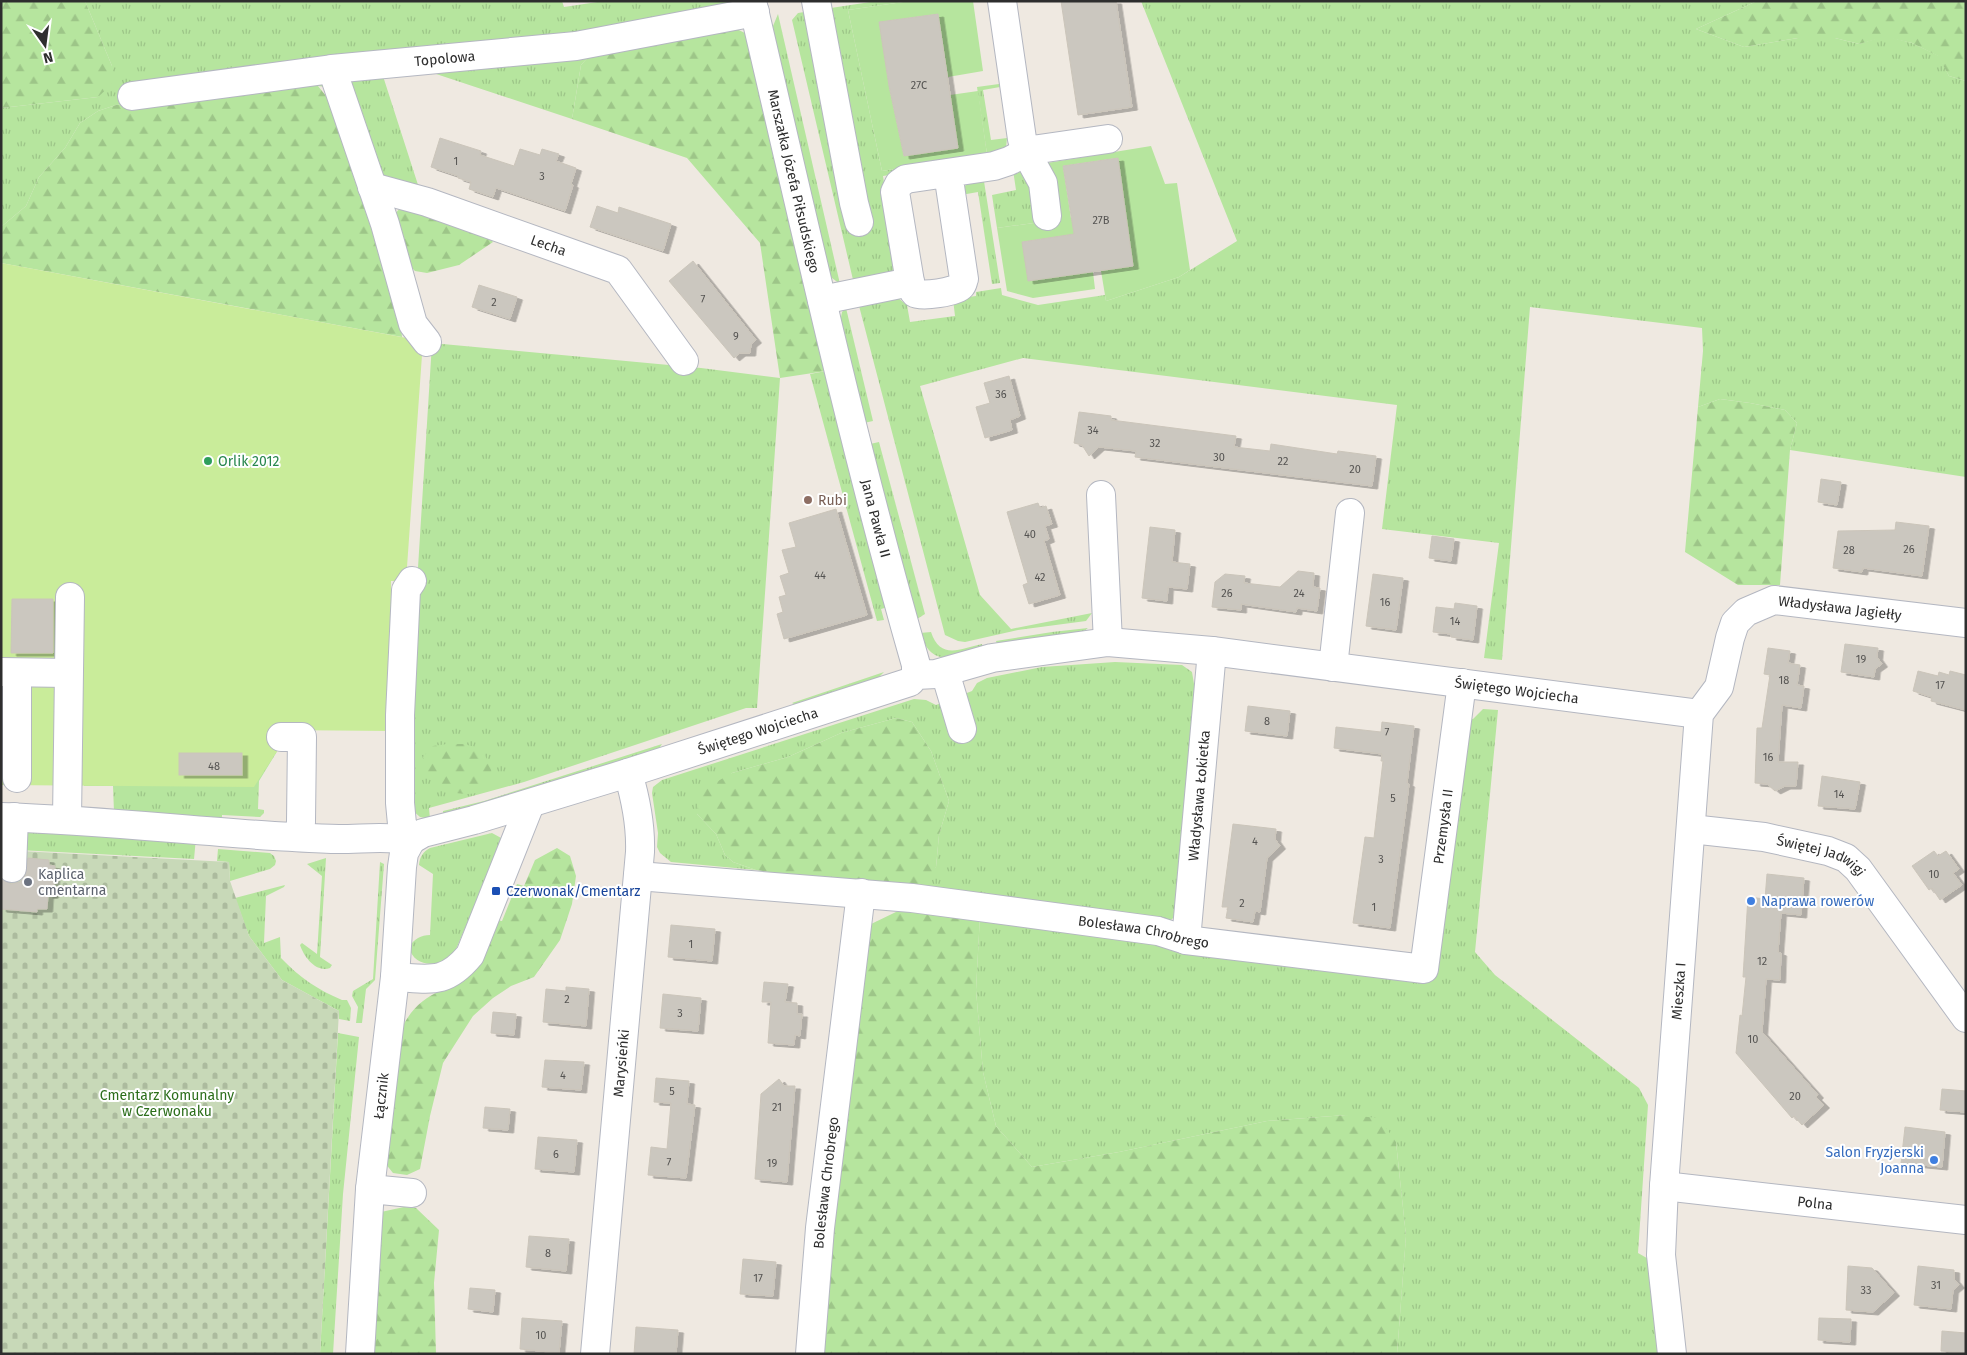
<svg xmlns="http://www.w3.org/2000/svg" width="1967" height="1355" font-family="'Fira Sans',sans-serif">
	<defs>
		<pattern id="grass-tufts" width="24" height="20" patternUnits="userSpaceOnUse" patternTransform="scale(1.25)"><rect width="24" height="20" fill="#b6e59e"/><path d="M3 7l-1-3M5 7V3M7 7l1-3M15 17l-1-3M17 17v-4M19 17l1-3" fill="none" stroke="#9dc588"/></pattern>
		<pattern id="forest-firs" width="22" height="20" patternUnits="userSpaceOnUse" patternTransform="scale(1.25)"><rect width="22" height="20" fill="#b6e59e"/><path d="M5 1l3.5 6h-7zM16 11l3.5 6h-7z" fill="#9dc588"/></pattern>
		<pattern id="cemetery-stones" width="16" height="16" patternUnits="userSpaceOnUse" patternTransform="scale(1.25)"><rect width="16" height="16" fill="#c8d9b8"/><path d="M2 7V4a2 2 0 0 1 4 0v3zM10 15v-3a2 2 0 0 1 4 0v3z" fill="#acbb9e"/></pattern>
		<filter id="shadow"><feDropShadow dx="5.5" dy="3" stdDeviation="0" flood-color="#0004"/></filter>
	</defs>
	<rect width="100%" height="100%" fill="#efe9e1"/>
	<!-- grass -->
	<g fill="url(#grass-tufts)">
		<path d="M85 1H562L564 7 604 1H731L727 6 591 54 581 65 572 119 415 67 382 73 419 188 384 181 352 90 318 86 297 78 116 105 98 111 80 123 65 148 39 177 26 206 1 227V108L98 97 112 66Z"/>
		<path d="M877 1H910L848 10 882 171 987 154 977 87 999 84 1000 87 983 90 991 140 1007 138 1006 148 988 160 883 176 896 260 893 272 854 284 792 20 798 13Z"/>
		<path d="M1141 1H1757L1696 29 1744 47 1798 38H1835L1859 44 1885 36 1912 43 1939 56 1949 76 1966 81V477L1790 450 1797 423 1785 410 1750 403 1720 399 1698 407 1703 351 1702 328 1530 307 1502 660 1484 658 1499 543 1382 529 1397 405 1023 358 920 386 980 595 1011 629 1092 613 1086 621 1018 630 965 642 958 641 945 635 858 302 898 298 907 305 910 322 955 316 953 299 976 296V292L1001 288 1002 295 1038 305 1105 295 1106 301 1179 277 1237 241Z"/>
		<path d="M778 14 840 284 832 278 828 272 774 41 773 26Z"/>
		<path d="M1013 170 1026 173 1055 220 997 228 992 195 1016 190Z"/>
		<path d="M983 175 1000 283 992 284 978 192 961 195 967 182Z"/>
		<path d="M846 308 873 421 864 423 840 323 842 312Z"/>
		<path d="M432 343 701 368 780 378 757 708H746L524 782 429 808 430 819 420 817 411 809 409 712Z"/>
		<path d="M826 371 888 607 881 609 884 620 877 621 810 374Z"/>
		<path d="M879 442 925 614 917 619 870 444Z"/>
		<path d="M1088 628 1081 633 998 647 996 641 1052 632Z"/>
		<path d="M931 632C940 660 960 649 982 644L983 650C954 657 932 669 920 633Z"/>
		<path d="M1115 662 1182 665 1192 672 1194 684 1199 685 1177 914 1171 920 1161 922 900 888 936 867 939 835 949 801 931 751 912 722 896 718 841 733 788 757 732 773 697 814 716 834 725 855 733 862 756 870 671 862 660 853 657 847 658 833 652 793 653 787 662 780 914 699 926 700 936 705 972 691 977 683 987 678 1042 667Z"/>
		<path d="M884 672 877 679 796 705 792 703Z"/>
		<path d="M85 706 281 745 259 781 258 809 264 810V813L260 817 222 815V822L114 812 113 786H84Z"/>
		<path d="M1483 709 1498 710 1475 952 1495 975 1639 1088 1648 1105 1638 1253 1652 1261 1662 1354H1397L1406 1236 1396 1142 1346 1115 1267 1121 1119 1152 1032 1167 996 1126 983 1072 976 990 980 915 1418 975 1467 719H1473Z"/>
		<path d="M662 744 656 753 443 817V811L484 801Z"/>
		<path d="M19 822 196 838 194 859 18 850Z"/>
		<path d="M492 833 503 839 454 954C441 967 414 969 409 947 414 939 421 935 430 935L433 874 419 865C420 856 423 852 430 848Z"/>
		<path d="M218 849 270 853 274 856 276 861 275 865 270 869 230 881 229 862 217 861Z"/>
		<path d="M326 858 320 957 332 965 330 968C316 973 304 957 300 945L302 943 317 954 322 876 307 864Z"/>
		<path d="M380 862 384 864 375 980 366 989 362 1023H356L358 1007 352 996 353 991 373 979Z"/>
		<path d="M285 885 284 887 266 896 264 943 280 937 281 958C299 977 318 990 342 1000H347L351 1008 350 1021 339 1019V1011L282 980 249 936 235 898Z"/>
		<path d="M338 1033 359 1037 343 1194 333 1354H320Z"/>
	</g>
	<!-- forest -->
	<g fill="url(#forest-firs)">
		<path d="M1 1H85L112 66V84L98 97 1 108Z"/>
		<path d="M1757 1H1966V81L1949 76 1938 56 1912 43 1885 37 1859 44 1835 38H1798L1744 47 1696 29Z"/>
		<path d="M730 26 745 33 751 47 826 371 780 378 760 243 687 158 572 119 581 65 591 54Z"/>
		<path d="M297 78 318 86 330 101 399 304 402 337 1 263V227L26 206 39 177 65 148 80 123 98 111 116 105Z"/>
		<path d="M401 207 487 235 493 242 459 265 427 273 415 271 406 262 394 215Z"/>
		<path d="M1720 399 1750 403 1785 410 1797 423 1790 450 1780 585H1738L1685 552 1698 407Z"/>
		<path d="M896 718 912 722 931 751 949 801 939 835 936 867 920 886 845 883 756 870 733 862 725 855 716 834 697 814 699 792 732 773 788 757 841 733Z"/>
		<path d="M447 744H464L481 749 491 766 492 782C488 786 484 791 480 792 462 798 435 790 426 773 424 769 424 762 423 757L433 746Z"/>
		<path d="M557 848 570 856 576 876 572 904 560 940 534 977 511 986 493 998 473 1016 443 1063 430 1116 420 1169 407 1175 393 1173 385 1163 401 1030C410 1010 423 998 442 990L497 920 502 921 517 884 524 886 535 860Z"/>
		<path d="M923 908 980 915 976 990 983 1072 996 1126 1032 1167 1119 1152 1267 1121 1346 1115 1379 1118 1396 1142 1406 1236 1397 1354H820L861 951 867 926 898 911Z"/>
		<path d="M404 1207 416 1208 439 1230 434 1283 436 1354H372L381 1212Z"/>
	</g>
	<!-- cemetery -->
	<path fill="url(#cemetery-stones)" d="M1 850 229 862 230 881 249 936 282 980 339 1011 320 1354H1Z"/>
	<!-- park -->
	<g fill="#b6e59e">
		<path d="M910 1H973L983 71 948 77 938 14 880 22 889 86 904 156 958 148 950 95 978 91 987 154 882 171 848 10Z"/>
		<path d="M1151 146 1165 184 1177 183 1190 270 1179 277 1106 301 1101 271 1133 265 1117 158 1063 166 1071 218 1078 234 1022 242 1093 272 1095 289 1033 298 1007 291 997 228 1055 220 1047 163Z"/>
	</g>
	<!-- pitch -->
	<path fill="#c9ec9a" d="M1 263 423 341 406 581H391L390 731 281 730V745L254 787 1 785Z"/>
	<!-- building -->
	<g fill="#cbc7bf" stroke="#cbc5ba" filter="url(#shadow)">
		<path d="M1061 1H1116L1132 107 1078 115Z"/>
		<path d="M938 14 958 148 904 156 889 86 879 22Z"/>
		<path d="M440 138 481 151 480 155 514 166 520 149 540 155 542 149 559 154 556 161 576 168 571 184 573 185 565 211 496 188 493 197 469 189 471 182 458 178V176L431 167Z"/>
		<path d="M1118 158 1133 266 1028 281 1022 242 1074 234 1063 166Z"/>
		<path d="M597 206 618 213 619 207 671 224 663 251 590 227Z"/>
		<path d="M693 261 756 340 751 344 750 353H740L734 358 669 281Z"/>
		<path d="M479 285 517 297 510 319 472 307Z"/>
		<path d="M1009 376 1020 416 1010 420 1012 430 985 438 976 407 990 403 984 383Z"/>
		<path d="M1079 412 1111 416V420L1236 436 1234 447 1270 451 1271 444 1337 454 1338 451 1376 456 1372 486 1135 457 1136 451 1099 447 1089 456 1082 445 1074 443Z"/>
		<path d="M1821 479 1841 482 1837 505 1818 502Z"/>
		<path d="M1038 503 1040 508 1046 506 1052 524 1045 526 1049 539 1044 541 1060 595 1029 604 1023 585 1028 583 1007 512Z"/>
		<path d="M836 509 867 615 784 639 777 614 783 612 779 597 786 595 780 576 789 573 782 550 796 547 789 523Z"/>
		<path d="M1896 522 1929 526 1922 576 1863 568 1862 572 1833 568 1838 531 1895 530Z"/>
		<path d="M1150 527 1175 530 1172 562 1190 564 1187 589 1168 587 1167 601 1142 598Z"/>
		<path d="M1432 536 1454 539 1451 561 1429 558Z"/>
		<path d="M1298 571 1314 573 1313 587 1320 588 1317 611 1297 608 1296 612 1241 604V610L1212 607 1215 582 1225 574 1245 576 1244 583 1280 587Z"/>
		<path d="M1373 574 1403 578 1396 630 1366 626Z"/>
		<path d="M12 599H53V653H11Z"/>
		<path d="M1455 603 1477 606 1473 640 1451 637V634L1433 632 1436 607 1454 609Z"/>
		<path d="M1845 644 1878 648 1877 657 1882 664 1875 669 1874 677 1841 672Z"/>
		<path d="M1768 648 1790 651 1788 663 1800 665 1797 685 1804 686 1801 708 1782 705 1778 762H1798L1796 786H1785L1775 791 1767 784 1755 783 1757 728H1762L1770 675 1764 674Z"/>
		<path d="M1918 671 1938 676 1939 672 1949 675 1950 671 1966 675V710L1931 701 1932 697 1913 691Z"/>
		<path d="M1248 706 1290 711 1287 736 1245 731Z"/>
		<path d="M1382 722 1414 726 1407 783 1409 784 1406 808 1390 928 1353 923 1365 837 1374 838 1383 761H1381L1382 754 1334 748 1336 727 1381 732Z"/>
		<rect x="179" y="753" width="63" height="22"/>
		<path d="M1822 776 1860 782 1855 809 1818 806Z"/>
		<path d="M1233 824 1276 829 1275 839 1280 846 1267 858 1260 912 1255 911 1253 922 1226 918 1228 907H1222Z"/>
		<path d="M1934 851 1938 856 1946 851 1959 869 1953 873 1962 885 1940 900 1932 888 1929 890 1912 866Z"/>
		<path d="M28 858 49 860V865L55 866 53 895H48L47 909H37V912L1 909V879L11 884 20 882 25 876Z"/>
		<path d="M1767 874 1804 878 1801 915 1781 913 1778 952 1781 953 1780 980 1766 979 1762 1032 1818 1095 1816 1097 1824 1105 1802 1125 1794 1116 1792 1118 1736 1053 1740 1015 1742 1016 1746 977H1743L1748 897 1765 899Z"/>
		<path d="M671 925 715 929 712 961 668 957Z"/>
		<path d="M764 982 788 984 785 1002 797 1003V1014H802L800 1036 795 1035 794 1045 768 1043 771 1002H762Z"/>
		<path d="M566 987 589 989 586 1026 543 1022 546 989 566 991Z"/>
		<path d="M663 994 701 998 698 1031 660 1028Z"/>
		<path d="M493 1012 516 1014 514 1035 491 1033Z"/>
		<path d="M545 1060 584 1062 581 1090 542 1087Z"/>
		<path d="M656 1078 689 1081 687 1104 695 1105 686 1178 648 1175 651 1147 667 1149 671 1103 654 1102Z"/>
		<path d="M779 1079 784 1086H795L787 1182 755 1179 761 1094Z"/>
		<path d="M1942 1089 1966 1091V1112L1940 1110Z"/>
		<path d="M485 1107 510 1109 508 1130 483 1128Z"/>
		<path d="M1905 1127 1945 1132 1942 1167 1901 1163Z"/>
		<path d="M538 1137 577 1140 574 1172 535 1169Z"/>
		<path d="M529 1236 569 1239 566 1271 526 1267Z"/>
		<path d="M743 1259 776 1262 773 1296 740 1294Z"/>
		<path d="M1848 1266 1872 1268 1894 1293 1873 1312 1846 1310Z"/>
		<path d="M1918 1266 1954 1270V1279L1959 1285 1953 1290 1951 1309 1914 1305Z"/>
		<path d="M470 1288 495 1290 493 1312 468 1309Z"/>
		<path d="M522 1318 562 1321 559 1353 520 1349Z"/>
		<path d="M1819 1318 1851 1319 1850 1342 1818 1340Z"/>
		<path d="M636 1327 678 1330 676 1354H634Z"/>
		<path d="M1942 1331 1966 1333V1353L1941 1351Z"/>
	</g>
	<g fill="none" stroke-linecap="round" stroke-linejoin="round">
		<!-- minor casing -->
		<g stroke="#b4b7c1" stroke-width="30">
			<g id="minor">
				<path id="s1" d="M752 1C804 223 853 446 916 665V675"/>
				<path d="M816 1 854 203 859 222"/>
				<path d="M1002 1 1022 139 1026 152 1043 183 1047 216"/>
				<path d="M332 69 385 224 413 324 427 342"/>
				<path id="s2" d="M132 96 332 69 576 46 755 12"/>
				<path d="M948 173 964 279C963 281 963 284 961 286 956 292 921 297 915 293 912 290 911 286 910 282L895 192 899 184 906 179 994 166 1009 161 1026 152 1039 149 1108 139"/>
				<path id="s3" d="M372 187 427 202 618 270 684 361"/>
				<path d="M822 300 910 282"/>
				<path d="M1101 495 1108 642"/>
				<path d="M1333 667 1350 513"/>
				<path d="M1 672 68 673"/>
				<path d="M945 672 962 729"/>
				<path d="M17 673V778"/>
				<path d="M281 737H302L301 822 299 837"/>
				<path d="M1 817C93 820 183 830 274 836 296 837 318 839 339 839 363 839 387 836 411 840"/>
				<path d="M67 820 70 597"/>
				<path id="s4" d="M1691 829 1764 837 1828 851 1846 858 1858 869 1966 1018"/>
				<path id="s5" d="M411 840 423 833 474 820 628 773 910 682 916 675 936 674 992 658 1108 642 1212 651 1699 714"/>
				<path d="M411 840 402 824 400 803V715L406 590 412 581"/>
				<path d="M12 868 14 817"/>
				<path id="s6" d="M638 876 912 898 1158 931 1186 940 1424 969 1462 683"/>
				<path id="s7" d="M1186 940 1212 651"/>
				<path d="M395 977C430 979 445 985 470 955L530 804"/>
				<path id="s8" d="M1664 1186 1966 1220"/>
				<path d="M370 1189 412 1193"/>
				<path id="s9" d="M360 1354 370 1189 395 977 402 867 404 853 411 840"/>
				<path id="s10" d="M595 1354 640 852C641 824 636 800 628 773"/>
				<path id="s11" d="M810 1354 820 1228 861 893"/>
				<path id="s12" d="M1672 1354 1661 1255 1664 1186 1699 714 1719 687 1730 638 1735 623 1746 612 1774 600 1966 623"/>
			</g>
		</g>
		<!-- minor -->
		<use href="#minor" stroke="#fff" stroke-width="28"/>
	</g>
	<!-- markers -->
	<circle fill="#2e9e5b" stroke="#fff" stroke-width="2" cx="208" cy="461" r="5"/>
	<circle fill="#8d6e63" stroke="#fff" stroke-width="2" cx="808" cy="500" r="5"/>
	<circle fill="#6b7280" stroke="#fff" stroke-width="2" cx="28" cy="882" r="5"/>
	<rect fill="#1a4fb4" stroke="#fff" stroke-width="2" x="491" y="886" width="10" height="10" rx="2.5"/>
	<g fill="#3f7fe0" stroke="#fff" stroke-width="2">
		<circle cx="1751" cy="901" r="5"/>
		<circle cx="1934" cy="1160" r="5"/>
	</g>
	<g text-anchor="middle" stroke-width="4" stroke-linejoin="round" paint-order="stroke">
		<!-- number labels -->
		<g font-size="11" fill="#555452">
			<text x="919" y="89">27C</text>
			<text x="456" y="165">1</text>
			<text x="542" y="180">3</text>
			<text x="1101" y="224">27B</text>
			<text x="703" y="303">7</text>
			<text x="494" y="306">2</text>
			<text x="736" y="340">9</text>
			<text x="1001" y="398">36</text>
			<text x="1093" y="434">34</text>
			<text x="1155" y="447">32</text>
			<text x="1219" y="461">30</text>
			<text x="1283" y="465">22</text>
			<text x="1355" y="473">20</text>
			<text x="1030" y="538">40</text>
			<text x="1909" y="553">26</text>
			<text x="1849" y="554">28</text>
			<text x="820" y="579">44</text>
			<text x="1040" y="581">42</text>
			<text x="1227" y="597">26</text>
			<text x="1299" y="597">24</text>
			<text x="1385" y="606">16</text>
			<text x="1455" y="625">14</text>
			<text x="1861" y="663">19</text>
			<text x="1784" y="684">18</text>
			<text x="1940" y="689">17</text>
			<text x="1267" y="725">8</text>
			<text x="1387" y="736">7</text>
			<text x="1768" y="761">16</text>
			<text x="214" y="770">48</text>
			<text x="1839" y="798">14</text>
			<text x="1393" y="802">5</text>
			<text x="1255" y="845">4</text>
			<text x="1381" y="863">3</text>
			<text x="1934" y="878">10</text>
			<text x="1242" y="907">2</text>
			<text x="1374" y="911">1</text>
			<text x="691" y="948">1</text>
			<text x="1762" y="965">12</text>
			<text x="567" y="1003">2</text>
			<text x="680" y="1017">3</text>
			<text x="1753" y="1043">10</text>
			<text x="563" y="1079">4</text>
			<text x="672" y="1095">5</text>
			<text x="1795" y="1100">20</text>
			<text x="777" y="1111">21</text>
			<text x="556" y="1158">6</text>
			<text x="669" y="1166">7</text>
			<text x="772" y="1167">19</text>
			<text x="548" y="1257">8</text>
			<text x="758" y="1282">17</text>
			<text x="1936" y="1289">31</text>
			<text x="1866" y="1294">33</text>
			<text x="541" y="1339">10</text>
		</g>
		<!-- street labels -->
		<g font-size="14" fill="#2e2e2e" stroke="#fff">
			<text dy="5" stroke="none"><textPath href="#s2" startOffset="315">Topolowa</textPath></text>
			<text dy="5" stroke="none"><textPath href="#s1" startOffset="185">Marszałka Józefa Piłsudskiego</textPath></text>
			<text dy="5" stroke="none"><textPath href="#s3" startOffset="186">Lecha</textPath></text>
			<text dy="5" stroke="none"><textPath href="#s1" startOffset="532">Jana Pawła II</textPath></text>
			<text dy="5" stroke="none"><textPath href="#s12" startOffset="854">Władysława Jagiełły</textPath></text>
			<text dy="5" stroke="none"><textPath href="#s5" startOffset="1140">Świętego Wojciecha</textPath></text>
			<text dy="5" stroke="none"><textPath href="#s5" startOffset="364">Świętego Wojciecha</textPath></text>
			<text dy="5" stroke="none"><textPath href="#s7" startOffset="145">Władysława Łokietka</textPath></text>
			<text dy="5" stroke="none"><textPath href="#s6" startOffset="936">Przemysła II</textPath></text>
			<text dy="5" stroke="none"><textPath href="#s4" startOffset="134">Świętej Jadwigi</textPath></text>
			<text dy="5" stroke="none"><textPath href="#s6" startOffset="509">Bolesława Chrobrego</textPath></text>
			<text dy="5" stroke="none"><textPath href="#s12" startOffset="364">Mieszka I</textPath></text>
			<text dy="5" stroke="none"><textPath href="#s10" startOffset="292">Marysieńki</textPath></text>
			<text dy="5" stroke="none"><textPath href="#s9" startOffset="259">Łącznik</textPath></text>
			<text dy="5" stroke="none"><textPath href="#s11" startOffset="172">Bolesława Chrobrego</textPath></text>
			<text dy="5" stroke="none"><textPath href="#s8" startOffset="152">Polna</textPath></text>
		</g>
		<!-- leisure labels -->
		<g font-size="14" fill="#27864d" stroke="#fff" text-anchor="start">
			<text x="218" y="466">Orlik 2012</text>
		</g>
		<!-- education labels -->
		<g font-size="14" fill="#785e54" stroke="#fff" text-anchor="start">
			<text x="818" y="505">Rubi</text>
		</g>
		<!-- worship labels -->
		<g font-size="14" fill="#5b616d" stroke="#fff" text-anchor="start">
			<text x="38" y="879">Kaplica<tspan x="38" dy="16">cmentarna</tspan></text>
		</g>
		<!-- transit labels -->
		<g font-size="14" fill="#164399" stroke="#fff" text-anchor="start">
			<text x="506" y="896">Czerwonak/Cmentarz</text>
		</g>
		<!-- shop labels -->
		<g font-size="14" fill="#366cbe" stroke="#fff" text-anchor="start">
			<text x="1761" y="906">Naprawa rowerów</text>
			<text x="1924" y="1157" text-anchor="end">Salon Fryzjerski<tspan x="1924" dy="16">Joanna</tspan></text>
		</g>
		<!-- park labels -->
		<g font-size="14" fill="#2c6e1b" stroke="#fff">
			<text x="167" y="1100">Cmentarz Komunalny<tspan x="167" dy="16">w Czerwonaku</tspan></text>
		</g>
	</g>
	<!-- border -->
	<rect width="1967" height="1355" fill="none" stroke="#2e2e2e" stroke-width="5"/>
	<!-- north arrow -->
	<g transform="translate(45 45) rotate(166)" stroke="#ffffff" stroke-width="4" paint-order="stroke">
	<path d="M0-4L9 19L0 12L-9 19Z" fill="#2e2e2e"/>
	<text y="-8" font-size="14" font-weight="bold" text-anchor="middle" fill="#2e2e2e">N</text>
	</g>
</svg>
